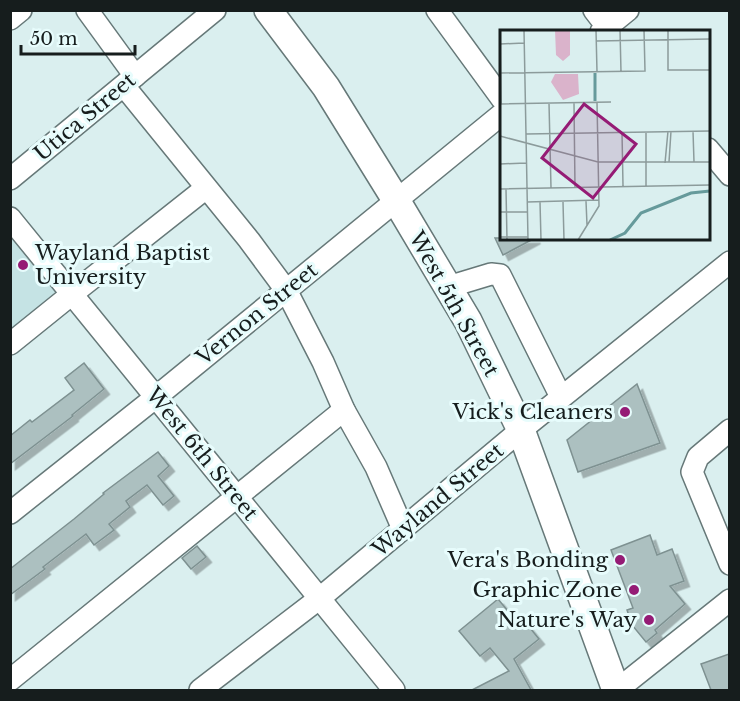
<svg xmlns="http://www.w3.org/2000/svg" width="740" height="701" font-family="'Libre Baskerville',serif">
	<defs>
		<filter id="shadow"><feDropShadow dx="5.5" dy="5.5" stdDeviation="0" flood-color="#0004"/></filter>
	</defs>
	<rect width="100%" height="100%" fill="#daefef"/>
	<!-- built -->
	<path fill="#c5e3e4" d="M10 234 60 295 10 335Z"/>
	<!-- building -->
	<g fill="#acc0c0" stroke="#7e9191" stroke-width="1.5" filter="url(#shadow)">
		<path d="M495 238H535L503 255Z"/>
		<path d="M84 363 104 389 72 415 73 416 10 464V436L30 420 32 422 74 390 65 378Z"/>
		<path d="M637 384 660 443 578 472 567 440Z"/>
		<path d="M158 452 169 466 158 476 174 496 163 505 147 485 126 501 130 507 109 524 114 530 94 545 86 534 43 567 45 569 10 595V569L74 519 104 494 103 493Z"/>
		<path d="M650 535 657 555 672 549 684 581 670 586 685 604 655 630 657 633 646 642 632 625 627 610 633 608 611 550Z"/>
		<path d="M197 546 206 557 191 569 182 558Z"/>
		<path d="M498 599 517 622 522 618 539 639 514 659 531 690H472L509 671 490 648 480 656 459 631Z"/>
		<path d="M729 654V690H711L701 664Z"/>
	</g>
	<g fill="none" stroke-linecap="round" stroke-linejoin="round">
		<!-- minor casing -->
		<g stroke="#667878" stroke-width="24">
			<g id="minor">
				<path d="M87 10 135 76"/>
				<path d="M437 10 502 99"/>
				<path d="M594 10 611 32"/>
				<path d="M10 19 21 10"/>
				<path d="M601 32 628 10"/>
				<path d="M124 86 249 240 286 290 323 362 344 410 376 467 403 529"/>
				<path d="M708 149 730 175"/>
				<path d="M10 179 215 10"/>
				<path d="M10 218 394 690"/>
				<path d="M448 287 491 274 500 275 561 397"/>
				<path d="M10 344 72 294 206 188"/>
				<path d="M730 430 698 457 692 472 730 564"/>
				<path d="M10 513 156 397 502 114"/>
				<path d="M10 680 344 410"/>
				<path d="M200 690 320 598 521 430 730 262"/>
				<path d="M617 690 730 600"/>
			</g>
		</g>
		<!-- major casing -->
		<g stroke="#667878" stroke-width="30">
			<path id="major" d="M268 10 326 87 396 200 468 321 521 430 616 690"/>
		</g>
		<!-- minor -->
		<use href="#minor" stroke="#fff" stroke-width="21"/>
		<!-- major -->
		<use href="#major" stroke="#fff" stroke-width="27"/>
	</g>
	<!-- markers -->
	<g fill="#951b75" stroke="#e7fcfc" stroke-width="2">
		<circle cx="23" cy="265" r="6"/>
		<circle cx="625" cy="412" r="6"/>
		<circle cx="620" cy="560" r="6"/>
		<circle cx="634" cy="590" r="6"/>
		<circle cx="649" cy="620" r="6"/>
	</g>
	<g text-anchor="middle" stroke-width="6" stroke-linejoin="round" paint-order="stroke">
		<!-- street labels -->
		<g font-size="21" fill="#161d1d" stroke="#e7fcfc">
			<text transform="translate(85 117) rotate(-40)" y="7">Utica Street</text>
			<text transform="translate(454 304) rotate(61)" y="7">West 5th Street</text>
			<text transform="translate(257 314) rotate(-39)" y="7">Vernon Street</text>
			<text transform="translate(202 454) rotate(51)" y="7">West 6th Street</text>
			<text transform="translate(438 500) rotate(-40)" y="7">Wayland Street</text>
		</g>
		<!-- poi labels -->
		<g font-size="21" fill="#161d1d" stroke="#e7fcfc" text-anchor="end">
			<text x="35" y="260" text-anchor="start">Wayland Baptist<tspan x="35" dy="24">University</tspan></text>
			<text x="613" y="419">Vick's Cleaners</text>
			<text x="608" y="567">Vera's Bonding</text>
			<text x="622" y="597">Graphic Zone</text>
			<text x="637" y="627">Nature's Way</text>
		</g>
	</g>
	<!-- overview -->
	<g transform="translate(500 30)">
		<rect width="210" height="210" fill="#daefef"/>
		<path d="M55 0H70V25L63 31 56 25ZM55 44H78L79 64 63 70 51 52Z" fill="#dab3cb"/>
		<path fill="none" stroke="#669a9b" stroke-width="3" d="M95 43V71M110 210 125 203 141 183 191 163 210 161"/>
		<path fill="none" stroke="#8c9b9b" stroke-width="1.5" d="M24 0 28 210M96 0 97 42M120 0 121 42M168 0V40H210M0 3 1 74M96 11 210 9M0 14 24 13M0 43 145 41 144 0M49 73 51 158M74 73 75 158M0 74 111 72M193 101 194 132M122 102 123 156M146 102V156M26 104 210 101M0 106 98 132H210M169 132 171 101M165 133 168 101M0 134 26 133M0 159 210 155M6 159 7 210M86 171 87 195M27 172 99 170M40 172 41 210M63 172 64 210M0 182H27M0 207H28M78 210 99 176 97 72"/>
		<path fill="#951b75" fill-opacity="0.15" stroke="#951b75" stroke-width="3" d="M84 74 136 114 93 168 42 128Z"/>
		<rect width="210" height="210" fill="none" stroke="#161d1d" stroke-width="3"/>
	</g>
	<!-- border -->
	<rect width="740" height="701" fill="none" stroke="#161d1d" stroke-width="24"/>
	<!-- scale -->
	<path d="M21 45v9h114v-9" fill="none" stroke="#161d1d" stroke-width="3"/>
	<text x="30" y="45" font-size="18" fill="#161d1d" stroke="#e7fcfc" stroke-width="4.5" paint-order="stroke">50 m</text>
</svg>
